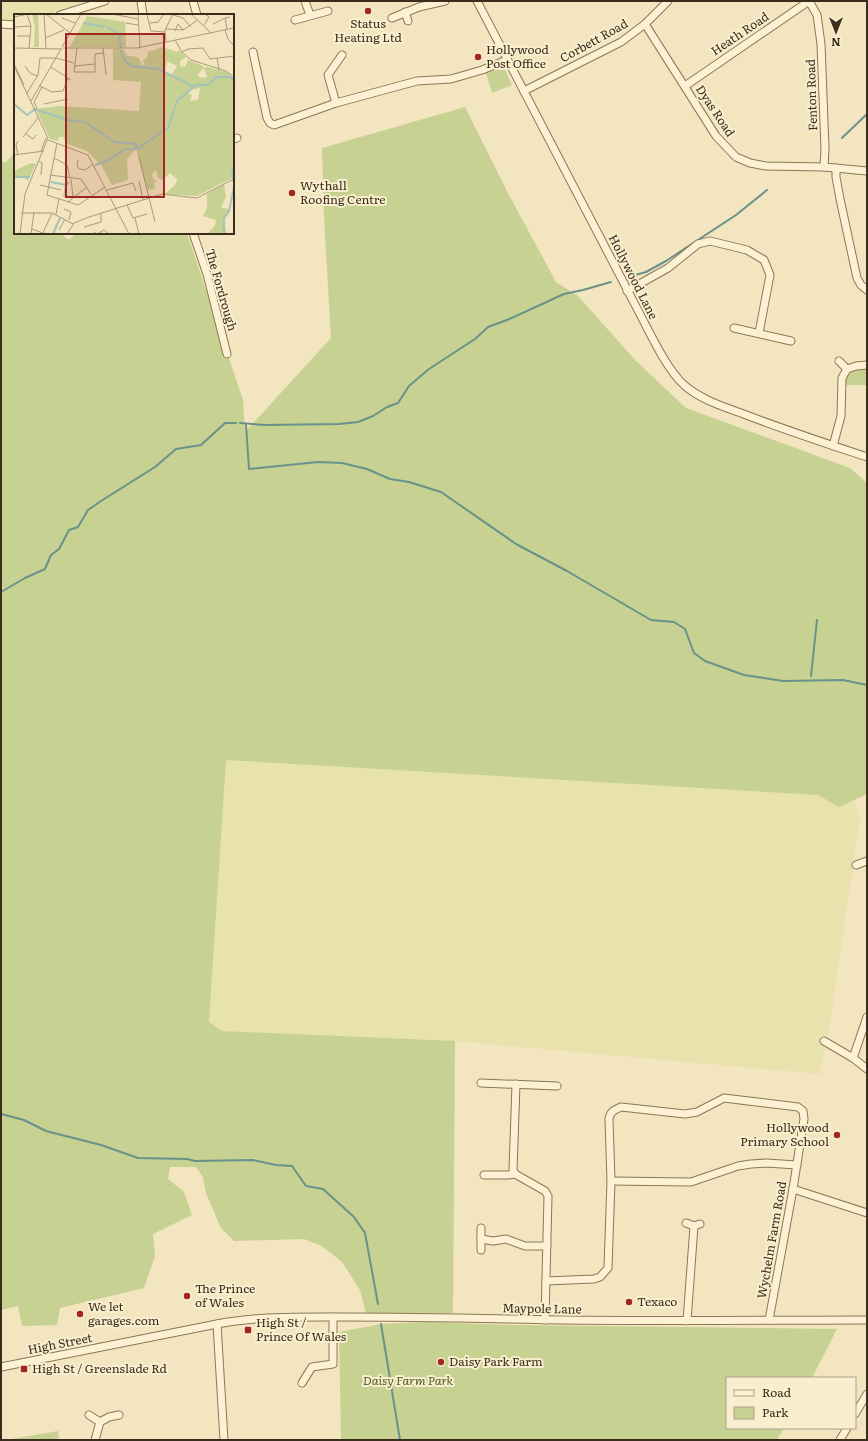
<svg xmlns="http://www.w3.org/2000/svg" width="868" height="1441" font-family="Literata,serif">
	<rect width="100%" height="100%" fill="#f2e5bf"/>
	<!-- farmland -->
	<g fill="#e8e2ac">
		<path d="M1 1H95L44 15H15V20L13 21 1 19Z"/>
		<path d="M226 760 818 795 839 807 853 800 860 817 828 1037 820 1068V1074L455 1041 222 1031 209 1022Z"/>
	</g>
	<!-- green -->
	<g fill="#c6d192">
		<path d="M500 69 505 70 512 85 492 93 486 73Z"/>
		<path d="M465 107 508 193 556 282 578 296 636 361 686 408 850 468 867 483V794L839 807 818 795 226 760 209 1022 222 1031 455 1041 453 1313H366L360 1290 342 1262 322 1246 304 1239 234 1241 221 1228 206 1193 203 1177 196 1167H170L168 1179 184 1192 192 1215 153 1234 155 1256 144 1288 60 1308 57 1325 22 1326 18 1306 1 1310V162H6L15 152V233H60L69 240 76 233H187L243 400 245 432 331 338 324 217 322 148Z"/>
		<path d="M857 368H867V385H845C846 376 849 372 857 368Z"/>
		<path d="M427 1322 513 1325 837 1329 812 1378H727V1428H784L777 1440H341L339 1332 381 1324Z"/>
		<path d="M58 1431 59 1440H6Z"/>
	</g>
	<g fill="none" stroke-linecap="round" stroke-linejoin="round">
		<!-- stream -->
		<g stroke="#69928a" stroke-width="2">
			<path d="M867 94V106"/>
			<path d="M842 138 867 114"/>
			<path d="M628 277 646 272 666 261 736 215 767 190"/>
			<path d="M240 423 264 425 339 424 358 422 373 416 387 407 398 403 409 386 429 369 475 339 488 327 507 320 564 294 583 290 611 282"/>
			<path d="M246 425 249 469 318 462 342 463 367 469 390 479 409 482 441 492 516 544 567 571 651 620 674 622 685 629 694 653 705 661 744 675 783 681 843 680 867 685"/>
			<path d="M1 592 25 578 45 569 51 555 59 549 69 530 78 527 88 510 101 501 155 467 176 449 201 445 225 423H236"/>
			<path d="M811 676 817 620"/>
			<path d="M1 1114 24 1120 46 1131 101 1145 138 1158 187 1159 195 1161 253 1160 276 1165 292 1166 306 1186 323 1189 354 1217 365 1233 378 1304"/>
			<path d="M381 1324 400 1440"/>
		</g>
		<!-- minor casing -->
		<g stroke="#8d7656" stroke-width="9">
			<g id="minor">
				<path d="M141 1 143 15"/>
				<path d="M193 1 197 15"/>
				<path d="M305 1 310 15"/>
				<path d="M477 1 642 318C653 339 667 369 684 385 700 399 721 406 741 413 782 429 825 443 867 457"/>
				<path d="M809 1 817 15 821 44 825 149 824 167"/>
				<path d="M405 12 408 21"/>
				<path d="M60 15 105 1"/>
				<path d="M392 18 419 7 445 1"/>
				<path d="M295 20 328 11"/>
				<path d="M1 24 15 25"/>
				<path d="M645 24 716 136 736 157 750 163 766 166 824 167 867 171"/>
				<path d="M253 52 267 118 270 123 274 125 336 103 417 81 451 79 482 70 507 60"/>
				<path d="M685 86 809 1"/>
				<path d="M524 91 621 42 645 24 668 1"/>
				<path d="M336 103 328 75 342 55"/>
				<path d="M233 139 237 138"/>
				<path d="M836 168V177L840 199 857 278 861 285 867 290"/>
				<path d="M193 233 207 274 227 354"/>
				<path d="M627 291 668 268 698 244 710 241 747 250 764 260 770 275 759 333"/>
				<path d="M734 328 791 341"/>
				<path d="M839 361 847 369"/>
				<path d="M833 446 841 416 842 378 847 369 856 366 867 365"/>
				<path d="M856 865 867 861"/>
				<path d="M824 1041 853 1058 867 1069"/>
				<path d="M853 1058 867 1017"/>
				<path d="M481 1083 557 1086"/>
				<path d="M516 1084 513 1170 515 1174 545 1191 548 1196 545 1320"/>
				<path d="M484 1175H508L515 1174"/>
				<path d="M611 1181 691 1182 738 1166 751 1164 766 1163 797 1165"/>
				<path d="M793 1189 867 1213"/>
				<path d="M686 1223 694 1226 700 1224"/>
				<path d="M481 1239 493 1241 506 1239 525 1246H547"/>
				<path d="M481 1250V1228"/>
				<path d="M546 1281 594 1279 600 1277 608 1268 611 1181 609 1119C610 1112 614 1110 621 1107L685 1114 697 1112 724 1098 798 1107 803 1111 804 1119 793 1189 769 1320"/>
				<path d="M687 1321 694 1226"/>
				<path d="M217 1324 224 1440"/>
				<path d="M1 1367 217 1324C259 1316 301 1317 344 1317 399 1317 455 1318 511 1319 629 1322 748 1320 867 1320"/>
				<path d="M302 1383 312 1367 333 1364V1317"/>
				<path d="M855 1414 867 1394"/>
				<path d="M89 1415 100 1422"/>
				<path d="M95 1440 100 1422 109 1417 119 1415"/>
				<path d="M840 1440 847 1428"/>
			</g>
		</g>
		<!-- minor -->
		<use href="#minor" stroke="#fcf2d3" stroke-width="7"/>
	</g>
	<!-- markers -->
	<g fill="#a12520" stroke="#f9efcf" stroke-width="1.5">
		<circle cx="368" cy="11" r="4"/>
		<circle cx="478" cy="57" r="4"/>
		<circle cx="292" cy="193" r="4"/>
		<circle cx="837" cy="1135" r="4"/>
		<circle cx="187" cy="1296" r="4"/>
		<circle cx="629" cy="1302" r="4"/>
		<circle cx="80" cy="1314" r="4"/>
		<rect x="244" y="1326" width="8" height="8" rx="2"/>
		<circle cx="441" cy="1362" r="4"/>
		<rect x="20" y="1365" width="8" height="8" rx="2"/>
	</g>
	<g text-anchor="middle" stroke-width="4" stroke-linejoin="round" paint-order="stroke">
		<!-- poi labels -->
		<g font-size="12" fill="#3b2c1c" stroke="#f9efcf" text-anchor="start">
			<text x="368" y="28" text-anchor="middle">Status<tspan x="368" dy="14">Heating Ltd</tspan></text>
			<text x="486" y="54">Hollywood<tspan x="486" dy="14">Post Office</tspan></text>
			<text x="300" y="190">Wythall<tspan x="300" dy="14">Roofing Centre</tspan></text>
			<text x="829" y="1132" text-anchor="end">Hollywood<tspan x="829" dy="14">Primary School</tspan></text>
			<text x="195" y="1293">The Prince<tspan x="195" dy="14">of Wales</tspan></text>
			<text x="637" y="1306">Texaco</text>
			<text x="88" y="1311">We let<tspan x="88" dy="14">garages.com</tspan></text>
			<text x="256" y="1327">High St /<tspan x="256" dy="14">Prince Of Wales</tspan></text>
			<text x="449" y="1366">Daisy Park Farm</text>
			<text x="32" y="1373">High St / Greenslade Rd</text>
		</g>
		<!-- street labels -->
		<g font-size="12" fill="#3b2c1c" stroke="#f9efcf">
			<text transform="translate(740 34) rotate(-34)" y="4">Heath Road</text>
			<text transform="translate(594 41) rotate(-29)" y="4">Corbett Road</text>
			<text transform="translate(812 95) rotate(-92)" y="4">Fenton Road</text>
			<text transform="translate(715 111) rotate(56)" y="4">Dyas Road</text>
			<text transform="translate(633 277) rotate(63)" y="4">Hollywood Lane</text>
			<text transform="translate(221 290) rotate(74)" y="4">The Fordrough</text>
			<text transform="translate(772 1240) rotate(-80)" y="4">Wychelm Farm Road</text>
			<text transform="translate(542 1309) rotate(1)" y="4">Maypole Lane</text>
			<text transform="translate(60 1344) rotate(-11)" y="4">High Street</text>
		</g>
		<!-- park labels -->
		<g font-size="12" font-style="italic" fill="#485920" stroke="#f9efcf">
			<text x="408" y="1385">Daisy Farm Park</text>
		</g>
	</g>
	<!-- overview -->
	<g transform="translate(14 14)">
		<rect width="220" height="220" fill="#f2e5bf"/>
		<path d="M18 0H24L25 33H20L21 12ZM73 2 111 8 112 33H56ZM148 33 163 38 165 36 172 43 166 47V52L171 53 174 46 191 53 183 61 187 64 193 63 190 55 193 53 213 58 220 64 219 164 183 182 151 180 162 170 163 165 156 159 148 166 144 164 142 156 138 160 139 165 143 167 140 169 141 175 133 176 122 135 113 145 114 166 98 171 87 151 73 137 54 130 49 123H45L44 127 36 125 22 95 45 92 125 97 127 68 99 66V35H109L114 42 124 43 128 51H131L129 46 133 44 134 38ZM153 47 163 52 157 62 151 58ZM186 74 184 86 176 87 178 81 173 79 176 76ZM17 149 22 150 14 167 8 162 0 163V157ZM210 170 212 183 207 194 215 195 210 204 212 218 211 220H193L201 212 202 206 189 202 193 194V180Z" fill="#c6d192" fill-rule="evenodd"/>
		<path fill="none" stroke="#a3c3bb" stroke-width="2" d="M69 9 90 13M93 13 105 20 107 34M107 36 109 44 117 52 145 55 180 73M0 90 13 101 21 95 53 106 71 108 100 128 122 130V135M123 135 154 114 163 87 182 71H194L203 63H216L220 66M81 151 95 146 110 135H122M220 154 218 158 220 169M0 163H16M37 168 52 171 55 168M50 183 52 171M39 220 46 204M210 220V204L215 197 220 173"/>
		<path fill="none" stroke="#a99b7e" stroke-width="1" d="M13 0 17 12 15 34M30 0 32 34M32 0 56 19M98 0 124 5M124 0 126 34M177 0 197 19M133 1 137 17 151 18M159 1 169 4 177 13M0 3 14 0M48 4 61 9M112 9 124 11M136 9 144 8 150 0M199 10 211 4M190 11 195 3 191 0M0 13 17 12M152 15 169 16 184 6M213 15 211 4 216 3M211 16 214 25 220 32M161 17 164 10 169 16M3 22H16M31 24 50 16M161 26 168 38 177 46 212 57 220 63M152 28 151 16 159 0M48 33 67 0M0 34 48 35M49 34H123L220 14M63 34 60 58H81V40L89 39M89 34 92 61M168 38 174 35 189 34 196 45 220 42M42 44 60 49M203 44 205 56M0 50 10 71M0 52 34 124 11 180 6 220M11 52 16 59 23 62M61 52 81 50M37 53 57 66M26 72 38 78 49 77 54 64M13 79 24 61 26 44H42M17 87 47 35M30 90 54 85M23 95 20 88 28 73M12 120 19 125 22 121M9 123 24 104M34 126 74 141 115 220M27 137 32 124M0 141 30 137M4 141 2 131 4 127M125 143 141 208M40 144 53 151 56 164M64 146 63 152 66 155 71 156 79 150M25 147 28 149 27 161M36 161 67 165 77 180M57 165 59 183M125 167 129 186M26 171 47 176M93 176 119 169 122 177M33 181 64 191 91 173M33 181 43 129M54 188 73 173M113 191 119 204 133 200M50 195 57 198 55 206M7 199H38L59 210M42 200 45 185M121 204 125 220M70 213 87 208V199M18 215 31 220M45 216 51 205M80 218 83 220 90 216 95 220M29 219 38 199M17 220 20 198M53 220 60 209 75 203 148 180 183 184 220 165"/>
		<path fill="#a12520" fill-opacity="0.15" stroke="#a12520" stroke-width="2" d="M52 20H150V183H52Z"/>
		<rect width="220" height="220" fill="none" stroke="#3b2c1c" stroke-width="2"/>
	</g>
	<!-- border -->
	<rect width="868" height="1441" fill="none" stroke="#3b2c1c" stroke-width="4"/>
	<!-- legend -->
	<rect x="726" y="1377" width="130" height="52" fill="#f9efcf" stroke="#ada187"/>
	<rect x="734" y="1390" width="20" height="6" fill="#fcf2d3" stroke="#ada187"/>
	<text x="762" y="1397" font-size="12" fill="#3b2c1c">Road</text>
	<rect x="734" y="1407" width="20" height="12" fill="#c6d192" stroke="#ada187"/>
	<text x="762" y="1417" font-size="12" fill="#3b2c1c">Park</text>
	<!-- north arrow -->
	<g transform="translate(836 32) rotate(180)" stroke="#f9efcf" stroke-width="3" paint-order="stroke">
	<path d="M0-3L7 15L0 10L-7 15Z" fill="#3b2c1c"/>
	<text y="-6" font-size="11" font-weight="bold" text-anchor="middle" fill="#3b2c1c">N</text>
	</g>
</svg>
